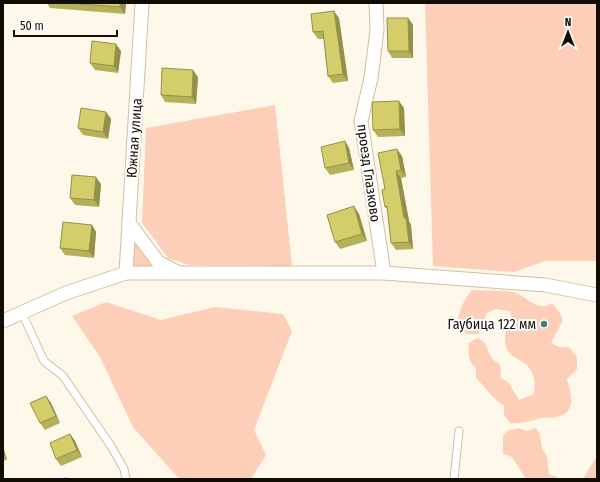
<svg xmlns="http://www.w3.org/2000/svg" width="600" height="482" font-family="'Fira Sans Condensed',sans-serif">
	<rect width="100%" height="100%" fill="#fef8eb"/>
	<!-- green -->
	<g fill="#fdceb8">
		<path d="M425 3H597V261H545L514 272 433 266Z"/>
		<path d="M275 105 292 266 189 265 168 258 142 223 146 128Z"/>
		<path d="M133 242H136L153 266 129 268Z"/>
		<path d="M472 290C485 291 500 290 513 292 528 296 536 313 552 303L560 313 563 320 551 343 559 347H569L577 357V369L567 379C571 394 578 413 556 417 551 419 546 417 541 418 530 421 522 424 510 423L504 415V406C492 398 486 388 476 378V368C468 362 468 353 469 343L477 338C490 343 485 349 492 358 493 360 498 363 500 364L501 378 508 382 519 400 534 394C535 387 535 379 532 372 523 355 500 361 506 331 507 324 506 322 511 317L510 311 496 309 487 313 478 334H466L457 323C460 310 463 300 472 290Z"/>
		<path d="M106 302 161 320 215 307 283 314 292 331 254 430 266 455 251 479H179L133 427 100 357 72 316Z"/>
		<path d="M519 428 527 431 536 428 540 435 542 449 547 456 549 474 561 479H526L512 457 503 454V436L507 431Z"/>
		<path d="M597 456V479H583Z"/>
	</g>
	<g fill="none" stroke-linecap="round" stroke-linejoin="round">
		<!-- lane casing -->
		<g stroke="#cec0a1" stroke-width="9">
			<g id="lane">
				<path d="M22 313 44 361 63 376 111 446 124 469 126 479"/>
				<path d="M454 479 459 431"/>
			</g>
		</g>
		<!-- street casing -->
		<g stroke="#cec0a1" stroke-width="15">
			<g id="street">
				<path d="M376 3 377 30 371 78 361 121 384 273"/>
				<path d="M129 223 158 262 177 272"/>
				<path d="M126 273 142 3"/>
				<path d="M3 321 66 293 126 273H384L545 285 597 295"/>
			</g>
		</g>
		<!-- lane -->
		<use href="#lane" stroke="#fff" stroke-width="7"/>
		<!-- street -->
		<use href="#street" stroke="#fff" stroke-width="13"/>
	</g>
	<!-- wall -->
	<g fill="#b5b15b">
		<path d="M47 3H126L125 14 50 8Z"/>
		<path d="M339 18 348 81 333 83 328 76 324 39H318L313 32Z"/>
		<path d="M408 18 413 25V58H392L388 51Z"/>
		<path d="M121 51 118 73 95 70 90 63Z"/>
		<path d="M198 77 196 104 165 102 161 95Z"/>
		<path d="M404 108 405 136 378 137 373 130Z"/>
		<path d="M106 112 111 119 108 139 83 135 78 128Z"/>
		<path d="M345 141 349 148 354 170 330 175 325 168Z"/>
		<path d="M402 156 406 177 401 178 409 221 411 225 413 249 396 250 391 243 388 210 385 207V189Z"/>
		<path d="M101 184 99 207 75 205 70 198Z"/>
		<path d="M359 214 367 241 340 249 335 242Z"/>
		<path d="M92 225 96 232 94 258 65 255 60 248Z"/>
		<path d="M46 396 51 403 60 423 45 430 40 423Z"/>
		<path d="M70 434 75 441 82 457 61 466 56 459Z"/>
		<path d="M3 447 7 460 3 461Z"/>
	</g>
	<!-- shaded-wall -->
	<g fill="#94904a">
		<path d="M120 3H126L125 14 120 7Z"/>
		<path d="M334 11 339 18 348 81 343 74Z"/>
		<path d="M408 18 413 25V58L409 51Z"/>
		<path d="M116 44 121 51 118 73 114 66Z"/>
		<path d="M193 70 198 77 196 104 192 97Z"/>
		<path d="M399 101 404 108 405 136 400 129Z"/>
		<path d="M106 112 111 119 108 139 103 132Z"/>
		<path d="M345 141 349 148 354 170 349 163Z"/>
		<path d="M397 149 402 156 406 177 401 170Z"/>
		<path d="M396 171 401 178 409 221 411 225 413 249 409 242Z"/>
		<path d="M96 177 101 184 99 207 94 200Z"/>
		<path d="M354 206 359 214 367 241 362 234Z"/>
		<path d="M92 225 96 232 94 258 89 251Z"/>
		<path d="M46 396 51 403 60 423 56 416Z"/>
		<path d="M70 434 75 441 82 457 77 450Z"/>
		<path d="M3 447 7 460 3 454Z"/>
	</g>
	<!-- building -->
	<g fill="#d3ce6a" stroke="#94904a">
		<path d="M67 3H120V7Z"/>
		<path d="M334 11 343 74 328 76 323 31 313 32 311 14Z"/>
		<path d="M387 18H408L409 51H388Z"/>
		<path d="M92 41 116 44 114 66 90 63Z"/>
		<path d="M162 68 193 70 192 97 161 95Z"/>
		<path d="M399 101 400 129 373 130 372 102Z"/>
		<path d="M81 108 106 112 103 132 78 128Z"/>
		<path d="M345 141 349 163 325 168 321 147Z"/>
		<path d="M397 149 401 170 396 171 404 218H406L409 242 391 243 387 206 385 207 382 190 385 189 378 153Z"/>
		<path d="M72 175 96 177 94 200 70 198Z"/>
		<path d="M354 206 362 234 335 242 327 215Z"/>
		<path d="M63 222 92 225 89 251 60 248Z"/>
		<path d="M46 396 56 416 40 423 30 403Z"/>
		<path d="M70 434 77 450 56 459 50 443Z"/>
		<path d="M67 478V479H56Z"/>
	</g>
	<!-- markers -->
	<circle fill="#3c837b" stroke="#fff" stroke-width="1.5" cx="544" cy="324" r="4"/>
	<g text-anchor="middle" stroke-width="4" stroke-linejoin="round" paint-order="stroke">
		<!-- street labels -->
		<g font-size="14" fill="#120d03" stroke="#fff">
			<text transform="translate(134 138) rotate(-86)" y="5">Южная улица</text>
			<text transform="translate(369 173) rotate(82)" y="5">проезд Глазково</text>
		</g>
		<!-- poi labels -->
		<g font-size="14" fill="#120d03" stroke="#fff" text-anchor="end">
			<text x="536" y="329">Гаубица 122 мм</text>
		</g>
	</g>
	<!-- border -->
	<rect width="600" height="482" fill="none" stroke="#120d03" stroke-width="8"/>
	<!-- north arrow -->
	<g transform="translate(568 32)" stroke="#ffffff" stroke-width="3" paint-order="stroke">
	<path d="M0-3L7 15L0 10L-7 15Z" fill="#120d03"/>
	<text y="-6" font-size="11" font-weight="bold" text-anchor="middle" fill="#120d03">N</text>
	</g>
	<!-- scale -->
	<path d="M14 30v6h103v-6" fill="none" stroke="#120d03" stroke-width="2"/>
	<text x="20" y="30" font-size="12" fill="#120d03" stroke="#ffffff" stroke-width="3" paint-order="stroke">50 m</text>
</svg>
